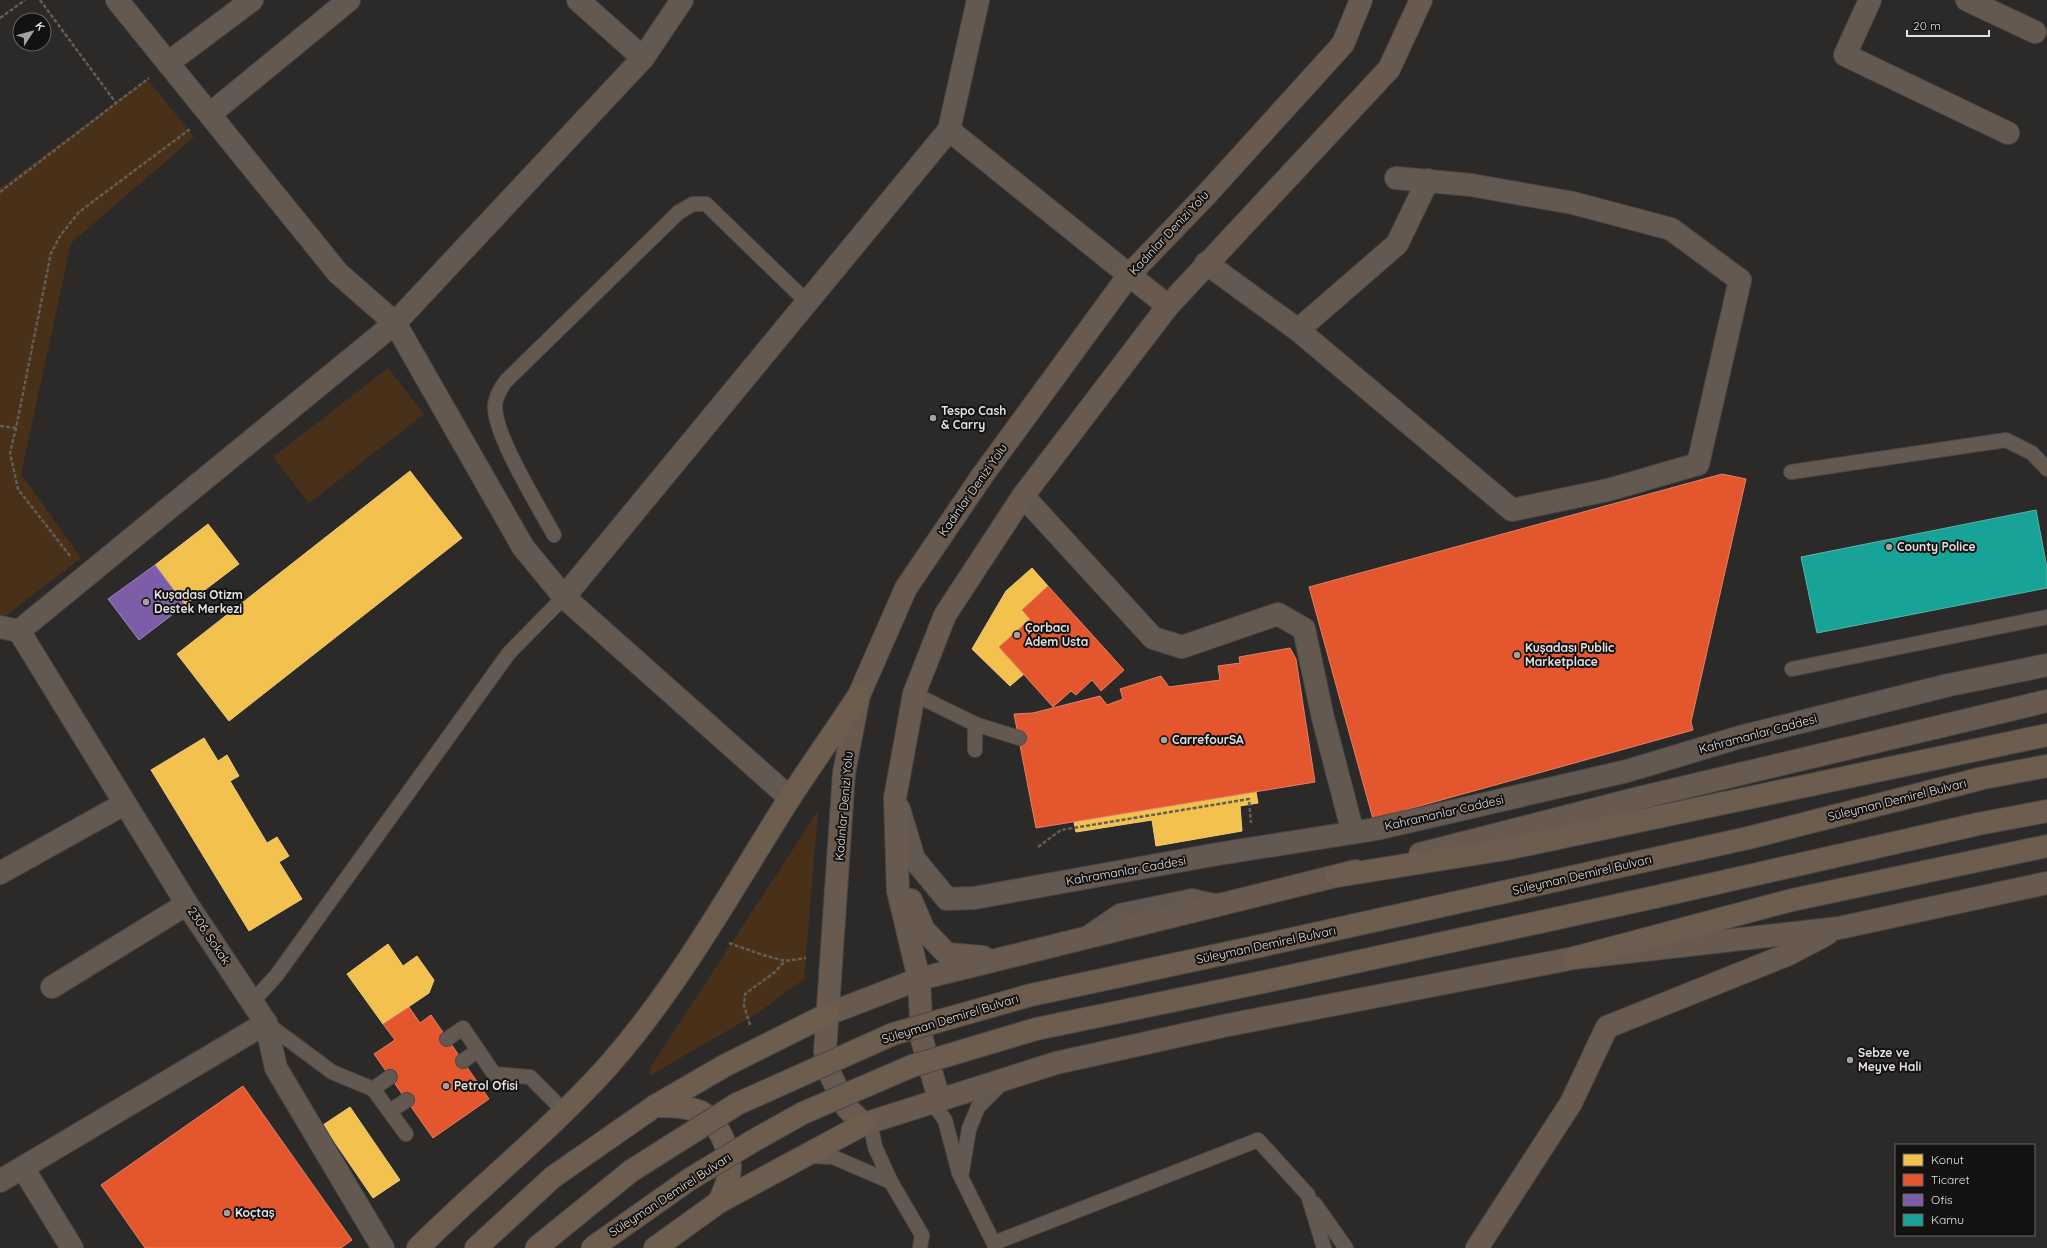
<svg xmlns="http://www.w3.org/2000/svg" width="2047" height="1248" font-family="Quicksand,sans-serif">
	<rect width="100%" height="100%" fill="#2c2a28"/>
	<!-- green -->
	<g fill="#493119">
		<path d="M147 79 194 137 71 243 21 474 81 558 3 618H0V188Z"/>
		<path d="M388 368 424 414 309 503 273 457Z"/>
		<path d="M818 811 804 979 758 1013 649 1076 650 1068Z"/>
	</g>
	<!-- homes -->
	<g fill="#f2c14e" stroke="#eecb7a">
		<path d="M410 471 462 538 229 721 177 654Z"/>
		<path d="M208 524 239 564 185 605 155 565Z"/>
		<path d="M1032 568 1048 586 1022 610 1030 619 999 647 1024 674 1010 686 972 649 1006 591Z"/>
		<path d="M204 738 218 761 227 755 239 776 230 781 267 843 277 837 289 856 279 862 302 899 249 931 151 770Z"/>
		<path d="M1256 792 1258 803 1240 806 1242 831 1156 846 1152 820 1076 832 1074 822Z"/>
		<path d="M388 944 403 966 417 956 434 980 429 993 383 1024 347 974Z"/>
		<path d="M350 1107 400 1180 373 1198 323 1125Z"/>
	</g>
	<!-- shops -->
	<g fill="#e4572e" stroke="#e48163">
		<path d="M1722 474 1746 479 1691 722 1693 730 1373 819 1309 587Z"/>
		<path d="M1048 586 1124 670 1101 691 1092 680 1076 695 1071 691 1053 707 999 647 1030 619 1022 610Z"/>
		<path d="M1290 648 1296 659 1315 782 1036 828 1014 714 1033 713 1100 696 1107 705 1123 699 1120 689 1161 676 1169 687 1220 680 1218 666 1240 663 1239 657Z"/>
		<path d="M409 1007 420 1023 431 1015 489 1099 433 1138 374 1054 395 1040 383 1024Z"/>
		<path d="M243 1086 352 1240 341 1248H145L101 1185Z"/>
	</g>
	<!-- offices -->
	<path fill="#7b5ea7" stroke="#9a86b8" d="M155 565 185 605 139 640 108 599Z"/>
	<!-- public -->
	<path fill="#17a398" stroke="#54b6ae" d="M2036 510 2047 568V588L1817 633 1801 557Z"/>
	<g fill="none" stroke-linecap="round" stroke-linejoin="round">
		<!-- lane casing -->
		<g stroke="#494746" stroke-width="16">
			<g id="lane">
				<path d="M1791 472 2006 440 2032 453 2047 469"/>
				<path d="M554 535C539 507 494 435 495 406 495 397 500 389 506 381L679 212 693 204H706L807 302"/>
				<path d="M1792 669 2047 617"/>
				<path d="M914 694 975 724 1019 738"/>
				<path d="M975 724V750"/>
				<path d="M1087 933 1119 911 1192 896 1219 902"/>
				<path d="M252 1002 276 976 509 653 564 597"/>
				<path d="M266 1023 332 1072 373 1089 406 1134"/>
				<path d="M447 1039 463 1028 494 1074 530 1077 564 1111"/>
				<path d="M463 1061 478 1050"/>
				<path d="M373 1089 390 1077"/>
				<path d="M932 1102 945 1120 959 1173"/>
				<path d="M390 1111 407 1100"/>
				<path d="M870 1122 875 1147 891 1182"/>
				<path d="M807 1156 833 1157 891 1182 922 1235 920 1248"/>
				<path d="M1315 1204 1346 1248"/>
				<path d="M994 1243 1258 1140 1308 1195 1324 1248"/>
				<path d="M996 1248 961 1177 969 1129 978 1107 1003 1082"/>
			</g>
		</g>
		<!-- street casing -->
		<g stroke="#494746" stroke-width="24">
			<g id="street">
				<path d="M117 0 338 273 395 323 523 547 564 597 790 798"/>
				<path d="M578 0 643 58"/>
				<path d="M978 0 949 130 1129 275"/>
				<path d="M1870 0 1845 55 2008 133"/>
				<path d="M1967 0 2035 32"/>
				<path d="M168 63 252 0"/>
				<path d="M210 114 349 0"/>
				<path d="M1206 263 1298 330 1512 510 1608 490 1698 464 1740 280 1671 229 1573 203 1471 185 1396 178"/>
				<path d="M1298 330 1397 244 1428 180"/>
				<path d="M1023 496 1153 638 1182 647 1278 614 1304 629 1323 718 1353 833"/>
				<path d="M564 597 949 130"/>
				<path d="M0 627 19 631 395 323 643 58 682 0"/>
				<path d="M19 631 187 904 266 1023 276 1068 383 1248"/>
				<path d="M899 809 914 859 947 899 974 898 1218 854 1376 829 1627 771 1740 737 1949 685 2047 665"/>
				<path d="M0 873 124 804"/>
				<path d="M52 987 187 904"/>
				<path d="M23 1168 72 1248"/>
				<path d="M0 1181 266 1023"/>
			</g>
		</g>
		<!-- secondary casing -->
		<g stroke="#494746" stroke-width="24">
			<g id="secondary">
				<path d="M1361 0 1343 44 1206 195 1129 275 982 476 906 588 859 695 844 773 825 1051 830 1074 847 1108 864 1124 1056 1063 1223 1026 1574 958 1839 928 2047 883"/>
				<path d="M1129 275 1168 306"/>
				<path d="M1420 854 1635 799 2047 701"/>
				<path d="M911 900 924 930 947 954 983 957"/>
				<path d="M828 1014 919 979 1356 871"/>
				<path d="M939 1099 922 1040 919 979 898 891 895 798 914 694 945 615 1023 496 1168 306 1389 69 1421 0"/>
				<path d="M1477 1248 1571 1103 1607 1027 1789 954 1827 934"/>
			</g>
		</g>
		<!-- highway casing -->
		<g stroke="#494746" stroke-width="24">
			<g id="highway">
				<path d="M1337 876 1506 849 2047 735"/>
				<path d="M1260 946 1748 838 1983 778 2047 766"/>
				<path d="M1574 958 1792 900 2047 846"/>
				<path d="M1263 982 1655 897 1978 824 2047 811"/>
				<path d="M655 1106C670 1106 686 1106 701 1112 717 1120 730 1149 730 1167 730 1179 723 1192 719 1202"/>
				<path d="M418 1248C480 1186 550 1131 609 1065 680 984 732 889 789 799 812 764 836 730 859 695"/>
				<path d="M476 1248 553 1177 655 1106 726 1065 828 1014"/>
				<path d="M655 1248 719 1202 864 1124"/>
			</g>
		</g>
		<!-- path -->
		<g stroke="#635d57" stroke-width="2.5" stroke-dasharray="4 2" stroke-linecap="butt">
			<path d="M40 0 116 103"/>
			<path d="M0 18 25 0"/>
			<path d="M0 192 149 78"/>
			<path d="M0 426 16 428"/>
			<path d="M70 556 18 489 10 453 16 428 51 253 60 236 79 212 190 129"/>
			<path d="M1038 847 1061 830 1249 799 1251 823"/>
			<path d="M729 943 763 955 785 961 806 958"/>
			<path d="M750 1025 744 1006 745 994 775 972 785 961"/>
		</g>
		<!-- lane -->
		<use href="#lane" stroke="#645950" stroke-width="14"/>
		<!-- street -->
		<use href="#street" stroke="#645950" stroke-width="22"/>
		<!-- secondary -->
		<use href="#secondary" stroke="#685a4f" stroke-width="22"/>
		<!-- highway -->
		<use href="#highway" stroke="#6c5d4f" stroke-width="22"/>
		<!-- highway-bridge casing -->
		<g stroke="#494746" stroke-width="24" stroke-linecap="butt">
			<g id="highway-bridge">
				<path d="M536 1248 631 1171 737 1104 893 1034 1031 995 1260 946"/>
				<path d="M592 1248 690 1179 753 1141 803 1113 912 1066 1036 1029 1263 982"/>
			</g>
		</g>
		<!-- highway-bridge -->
		<use href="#highway-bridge" stroke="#6c5d4f" stroke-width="22"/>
	</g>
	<!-- markers -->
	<g fill="#a4a2a0" stroke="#141211" stroke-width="1.5">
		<circle cx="933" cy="418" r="4"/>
		<circle cx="1889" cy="547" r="4"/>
		<circle cx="146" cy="602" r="4"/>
		<circle cx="1017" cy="635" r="4"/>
		<circle cx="1517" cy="655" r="4"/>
		<circle cx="1164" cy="740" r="4"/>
		<circle cx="1850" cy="1060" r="4"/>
		<circle cx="446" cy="1086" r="4"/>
		<circle cx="227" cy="1213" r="4"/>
	</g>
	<g text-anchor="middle" stroke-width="4" stroke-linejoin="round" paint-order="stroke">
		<!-- street labels -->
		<g font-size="12" fill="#e4e2e0" stroke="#141211">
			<text transform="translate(1169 233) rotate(-47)" y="4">Kadınlar Denizi Yolu</text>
			<text transform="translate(973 490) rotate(-55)" y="4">Kadınlar Denizi Yolu</text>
			<text transform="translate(1758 734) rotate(-15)" y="4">Kahramanlar Caddesi</text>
			<text transform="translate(1897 800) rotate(-14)" y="4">Süleyman Demirel Bulvarı</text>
			<text transform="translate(844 806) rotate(-85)" y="4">Kadınlar Denizi Yolu</text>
			<text transform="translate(1444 813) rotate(-13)" y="4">Kahramanlar Caddesi</text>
			<text transform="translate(1126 871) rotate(-10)" y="4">Kahramanlar Caddesi</text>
			<text transform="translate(1582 875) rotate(-13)" y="4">Süleyman Demirel Bulvarı</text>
			<text transform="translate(209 936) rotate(56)" y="4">2306. Sokak</text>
			<text transform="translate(1266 945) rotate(-12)" y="4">Süleyman Demirel Bulvarı</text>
			<text transform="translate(950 1019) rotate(-17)" y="4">Süleyman Demirel Bulvarı</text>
			<text transform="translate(670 1195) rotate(-33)" y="4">Süleyman Demirel Bulvarı</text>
		</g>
		<!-- poi labels -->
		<g font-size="12" font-weight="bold" fill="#e4e2e0" stroke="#141211" text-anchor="start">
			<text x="941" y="415">Tespo Cash<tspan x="941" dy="14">&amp; Carry</tspan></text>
			<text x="1897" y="551">County Police</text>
			<text x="154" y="599">Kuşadası Otizm<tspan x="154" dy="14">Destek Merkezi</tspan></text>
			<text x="1025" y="632">Çorbacı<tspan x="1025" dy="14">Adem Usta</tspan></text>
			<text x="1525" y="652">Kuşadası Public<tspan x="1525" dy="14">Marketplace</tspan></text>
			<text x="1172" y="744">CarrefourSA</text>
			<text x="1858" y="1057">Sebze ve<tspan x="1858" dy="14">Meyve Hali</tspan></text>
			<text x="454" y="1090">Petrol Ofisi</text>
			<text x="235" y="1217">Koçtaş</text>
		</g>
	</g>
	<!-- legend -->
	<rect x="1895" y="1144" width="140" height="92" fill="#141211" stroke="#676564"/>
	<rect x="1903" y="1154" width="20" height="12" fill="#f2c14e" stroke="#676564"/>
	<text x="1931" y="1164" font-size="12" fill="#e4e2e0">Konut</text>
	<rect x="1903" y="1174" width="20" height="12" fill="#e4572e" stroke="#676564"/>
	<text x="1931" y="1184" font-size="12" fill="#e4e2e0">Ticaret</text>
	<rect x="1903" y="1194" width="20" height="12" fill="#7b5ea7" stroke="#676564"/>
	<text x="1931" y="1204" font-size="12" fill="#e4e2e0">Ofis</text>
	<rect x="1903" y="1214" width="20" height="12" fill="#17a398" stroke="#676564"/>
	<text x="1931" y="1224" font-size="12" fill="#e4e2e0">Kamu</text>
	<!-- north arrow -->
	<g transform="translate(32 32) rotate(54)"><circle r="19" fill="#141211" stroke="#676564"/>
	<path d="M0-3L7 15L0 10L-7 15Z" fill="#a4a2a0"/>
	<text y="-6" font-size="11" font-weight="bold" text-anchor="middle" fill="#e4e2e0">K</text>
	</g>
	<!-- scale -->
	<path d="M1907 30v6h82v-6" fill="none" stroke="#e4e2e0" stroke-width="2"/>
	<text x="1913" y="30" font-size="12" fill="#e4e2e0" stroke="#141211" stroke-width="3" paint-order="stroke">20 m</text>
</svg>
